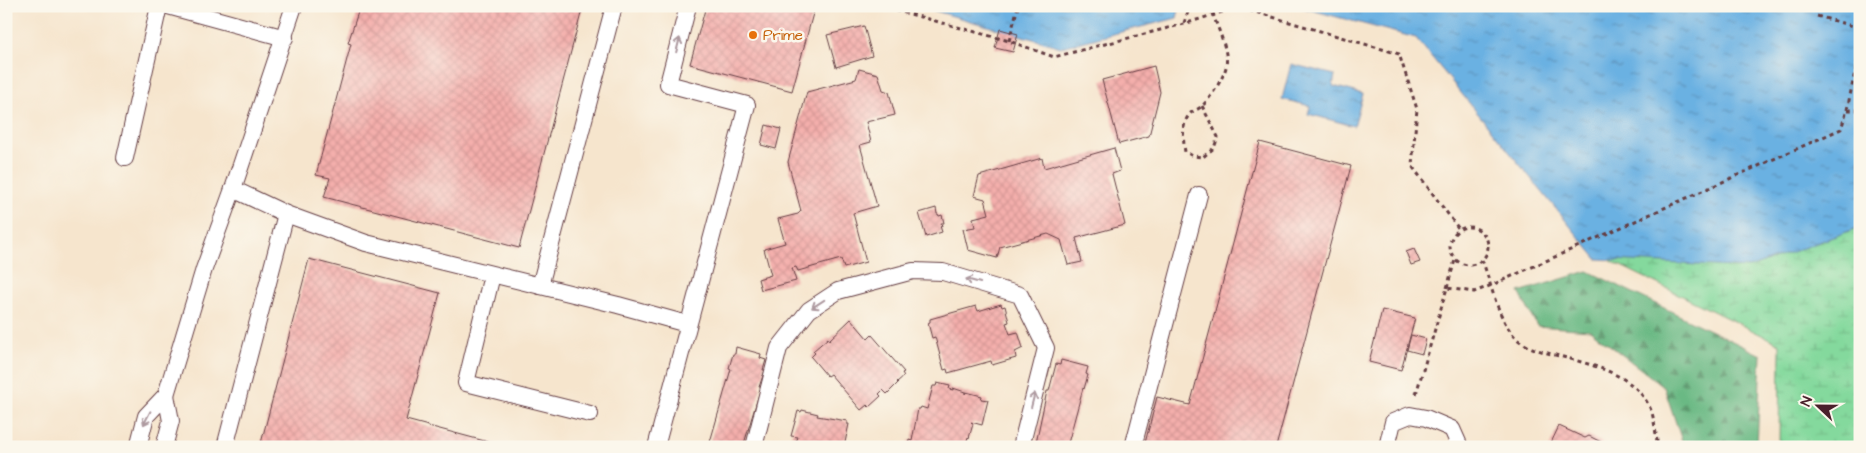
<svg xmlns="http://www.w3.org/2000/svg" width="1866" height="453" font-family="'Architects Daughter',sans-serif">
	<defs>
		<pattern id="forest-firs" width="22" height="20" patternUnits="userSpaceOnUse" patternTransform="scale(1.25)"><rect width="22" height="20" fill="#6bb984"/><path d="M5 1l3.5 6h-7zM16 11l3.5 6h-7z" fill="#5a966c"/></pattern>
		<pattern id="wetland-marsh" width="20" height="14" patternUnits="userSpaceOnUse" patternTransform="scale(1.25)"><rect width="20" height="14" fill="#84d99d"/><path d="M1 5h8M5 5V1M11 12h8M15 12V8" fill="none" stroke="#74ba87"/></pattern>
		<pattern id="water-ripples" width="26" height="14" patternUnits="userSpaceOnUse" patternTransform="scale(1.25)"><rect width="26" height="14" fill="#6bb1e2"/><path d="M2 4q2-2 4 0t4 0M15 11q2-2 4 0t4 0" fill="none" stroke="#5a8fb7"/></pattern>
		<pattern id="building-cross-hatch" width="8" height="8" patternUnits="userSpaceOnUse" patternTransform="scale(1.25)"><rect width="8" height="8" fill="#f4afac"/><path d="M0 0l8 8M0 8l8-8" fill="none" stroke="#d39694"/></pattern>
	</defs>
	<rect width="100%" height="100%" fill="#fbf7ec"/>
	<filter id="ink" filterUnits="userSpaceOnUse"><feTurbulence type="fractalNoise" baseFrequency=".02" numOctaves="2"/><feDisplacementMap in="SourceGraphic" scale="10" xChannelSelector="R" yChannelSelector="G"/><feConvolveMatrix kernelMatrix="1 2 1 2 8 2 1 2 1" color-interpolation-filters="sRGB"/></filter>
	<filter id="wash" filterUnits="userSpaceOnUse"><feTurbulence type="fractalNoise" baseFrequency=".0096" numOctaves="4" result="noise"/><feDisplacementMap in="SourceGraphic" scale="20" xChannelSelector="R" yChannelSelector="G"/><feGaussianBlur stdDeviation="1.12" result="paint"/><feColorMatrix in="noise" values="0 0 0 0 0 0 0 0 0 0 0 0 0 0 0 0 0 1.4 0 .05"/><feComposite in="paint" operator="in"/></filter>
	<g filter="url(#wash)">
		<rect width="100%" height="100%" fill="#f6e5cd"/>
		<!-- forest -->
		<path fill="url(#forest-firs)" stroke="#5a6c58" d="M1588 271 1761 355 1757 447H1684L1664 387 1590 330 1537 326 1519 292Z"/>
		<!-- wetland -->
		<path fill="url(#wetland-marsh)" stroke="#677c64" d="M1848 147 1860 149V447H1779L1780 344 1609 260Z"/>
		<!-- water -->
		<g fill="url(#water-ripples)" stroke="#5a6886">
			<path d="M918 6H1180L1177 18 1061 47Z"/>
			<path d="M1296 6H1860V227L1749 268 1597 259 1416 38Z"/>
			<path d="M1291 64 1335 75 1333 86 1363 94 1354 126 1308 114 1310 106 1282 99Z"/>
		</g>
		<g id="blocks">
			<!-- building -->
			<g fill="url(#building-cross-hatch)">
				<path d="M360 6H583L519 248 324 197 330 178 316 175 351 44 348 43Z"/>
				<path d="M706 6H815L792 91 690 64Z"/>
				<path d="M864 26 872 56 836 67 827 35Z"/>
				<path d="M1000 29 1018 34 1013 52 995 48Z"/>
				<path d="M1154 66 1160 92 1149 136 1119 144 1102 80Z"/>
				<path d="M859 69 878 74 883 90 889 92 895 115 866 122 871 142 860 145 877 206 853 213 866 262 844 268 841 259 798 271 796 267 792 268 796 281 761 290 758 279 771 275 764 249 785 243 778 219 798 214 801 211 788 162 807 92 856 79Z"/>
				<path d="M766 125 781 129 776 149 761 145Z"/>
				<path d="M1260 142 1351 166 1276 447H1144L1157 397 1190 405Z"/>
				<path d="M1114 148 1120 171 1112 174 1125 225 1076 238 1082 262 1068 265 1061 240 1048 234 1000 247 997 258 968 250 963 229 975 227 973 218 989 214 985 199 974 196 979 176 1042 158 1044 168Z"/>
				<path d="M936 208 937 214H938L939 216 942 215 944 223H941L942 226H940L942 232 926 237 919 213Z"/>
				<path d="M1414 249 1420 262 1411 265 1406 252Z"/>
				<path d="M309 259 440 293 406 420 507 447H260Z"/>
				<path d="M1001 304 1002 307 1005 306 1009 322 1006 323 1010 334 1018 332 1023 348 1015 352 1016 358 992 365 991 361 948 373 947 369 944 370 935 337 932 338 928 323 930 322V319L976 306 978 311Z"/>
				<path d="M1382 310 1415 318 1401 370 1369 362Z"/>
				<path d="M851 319 868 339 872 335 904 372 902 373 904 376 897 382 898 383 887 394 883 390 879 394 881 396 869 407 867 405 861 410 830 374 827 376 811 357 815 353 813 351 828 338 829 340Z"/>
				<path d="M1411 335 1426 339 1422 354 1407 350Z"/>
				<path d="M736 347 761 354 760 358 766 360 763 370H765L759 387H761L743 447H710V442L731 369 729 368 733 354H735Z"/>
				<path d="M1061 360 1088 367 1086 374 1088 375 1084 389 1083 388 1067 447H1035L1047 391H1049L1056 364 1060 365Z"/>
				<path d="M937 383 950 386 949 389 953 390V388L965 392V394L966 392 982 396 981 399 988 400 982 425 971 422 973 424 969 438 968 437 965 447H908L909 440 912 441 918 409H920L921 407 927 409 933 386H936Z"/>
				<path d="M802 410 818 414 817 416 847 421V424H849L844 447H794L798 437 791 436 798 411 801 412Z"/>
				<path d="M1559 426 1585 438 1589 436 1601 442 1603 447H1549Z"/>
			</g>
		</g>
	</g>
	<g filter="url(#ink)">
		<use href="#blocks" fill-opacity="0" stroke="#643d43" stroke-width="1"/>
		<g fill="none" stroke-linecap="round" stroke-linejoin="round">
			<!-- service casing -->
			<g stroke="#643d43" stroke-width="18">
				<g id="service">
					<path d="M168 6 285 38"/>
					<path d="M125 158 159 6"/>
					<path d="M233 189 286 214 366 243 618 305 687 324"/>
					<path d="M492 275 466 383 590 414"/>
					<path d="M540 286 614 6"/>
					<path d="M138 447 146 416 166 395 204 269 233 189 294 6"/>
					<path d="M164 447 171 421 166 395"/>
					<path d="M225 447 286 214"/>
					<path d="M656 447 747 105 668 84 688 6"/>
					<path d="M754 447 779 348 809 310 838 291 913 271 943 272 1020 295 1046 348 1021 447"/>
					<path d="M1133 447 1199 195"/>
					<path d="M1387 447 1393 422 1410 415 1426 418 1452 429 1460 447"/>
				</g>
			</g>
			<!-- path -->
			<g stroke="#643d43" stroke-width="3" stroke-dasharray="4 4" stroke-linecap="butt">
				<path d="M880 6 1009 41 1054 57 1184 24 1238 7 1399 54 1417 109 1412 166 1459 229"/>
				<path d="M1817 16 1860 28"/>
				<path d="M1184 23 1190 6"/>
				<path d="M1009 41 1018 6"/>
				<path d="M1202 106 1218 137 1214 148 1203 157 1193 156 1185 152C1183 139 1181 121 1192 112 1195 110 1199 109 1202 106 1210 99 1224 77 1226 67 1229 50 1218 30 1213 14"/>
				<path d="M1847 110 1860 48"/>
				<circle cx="1469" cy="246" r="19"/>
				<path d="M1482 260C1492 285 1497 319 1517 339 1529 349 1544 352 1559 356 1593 365 1639 375 1652 413 1655 424 1656 436 1658 447"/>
				<path d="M1447 288 1455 260"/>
				<path d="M1416 394 1447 288 1474 292 1492 285 1841 129 1847 110H1860"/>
			</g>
			<!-- service -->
			<use href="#service" stroke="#fff" stroke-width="16"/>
		</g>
		<!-- one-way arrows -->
		<defs><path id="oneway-shaft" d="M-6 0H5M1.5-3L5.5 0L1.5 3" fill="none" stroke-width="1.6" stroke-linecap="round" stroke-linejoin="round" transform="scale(1.25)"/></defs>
		<g stroke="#ae9aa0">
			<use href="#oneway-shaft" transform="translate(678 45) rotate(-76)"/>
			<use href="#oneway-shaft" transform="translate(973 281) rotate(-164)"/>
			<use href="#oneway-shaft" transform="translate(818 304) rotate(147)"/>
			<use href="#oneway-shaft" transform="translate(1033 400) rotate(-76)"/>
			<use href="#oneway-shaft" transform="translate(147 418) rotate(117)"/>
		</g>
	</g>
	<!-- markers -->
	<circle fill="#e8710a" stroke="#fbf7ec" stroke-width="2" cx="753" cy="35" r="5"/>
	<g text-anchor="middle" stroke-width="5" stroke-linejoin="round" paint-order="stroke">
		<!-- food labels -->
		<g font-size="15" fill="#c56008" stroke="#fbf7ec" text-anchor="start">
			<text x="763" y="40">Prime</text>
		</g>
	</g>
	<!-- margin -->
	<rect width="1866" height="453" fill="none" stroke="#fbf7ec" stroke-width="25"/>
	<!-- north arrow -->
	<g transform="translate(1818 406) rotate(292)" stroke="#fbf7ec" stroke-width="4" paint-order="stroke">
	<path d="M0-4L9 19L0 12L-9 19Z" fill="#4a1f2b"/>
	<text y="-8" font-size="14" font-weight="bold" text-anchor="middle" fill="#4a1f2b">N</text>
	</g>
</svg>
